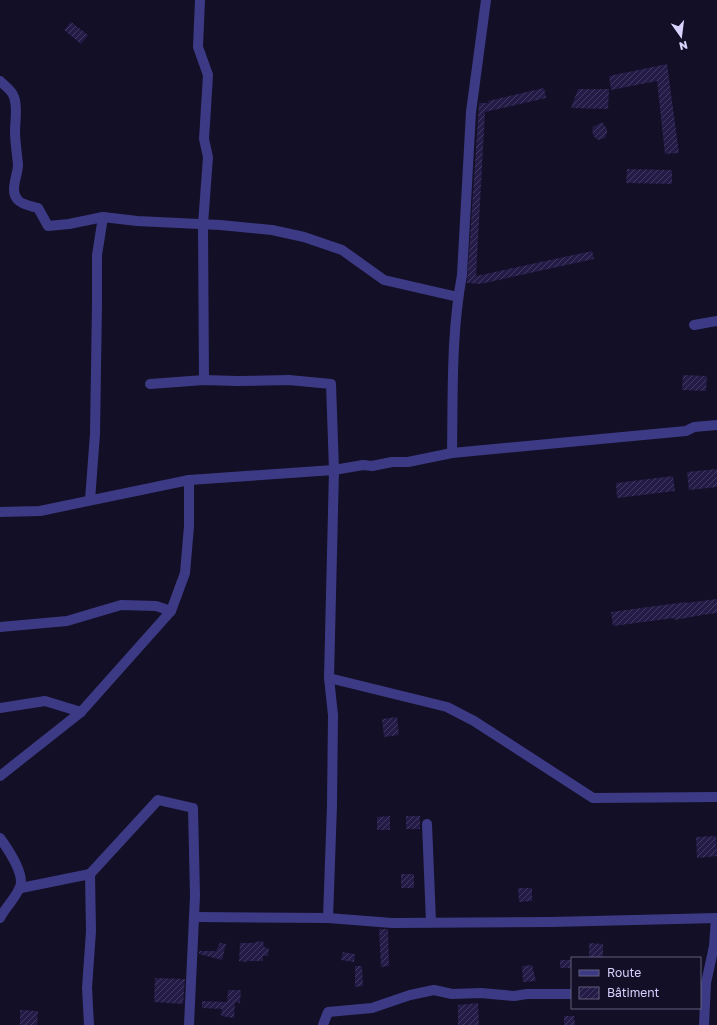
<svg xmlns="http://www.w3.org/2000/svg" width="717" height="1025" font-family="'Golos Text',sans-serif">
	<defs>
		<pattern id="building-hatch" width="6" height="6" patternUnits="userSpaceOnUse"><rect width="6" height="6" fill="#241b47"/><path d="M-1 1l2-2M0 6l6-6M5 7l2-2" fill="none" stroke="#433b63"/></pattern>
	</defs>
	<rect width="100%" height="100%" fill="#130f26"/>
	<!-- building -->
	<g fill="url(#building-hatch)">
		<path d="M71 22 88 35 81 44 64 30Z"/>
		<path d="M667 64 679 153 665 154 657 81 611 90 609 76Z"/>
		<path d="M544 88 546 98 485 112 476 276 592 251 594 259 480 284 467 283 479 103H489L488 101Z"/>
		<path d="M578 89H609L608 109 571 108Z"/>
		<path d="M602 122 607 129V133L605 138 599 140 594 137 592 131 593 127Z"/>
		<path d="M627 169 672 170V184L626 183Z"/>
		<path d="M683 375 707 376 706 391 682 390Z"/>
		<path d="M717 469V487L689 490 687 472Z"/>
		<path d="M673 476 675 491 617 498 616 483Z"/>
		<path d="M717 599V613L702 615 674 620V618L613 626 611 612 686 602V603Z"/>
		<path d="M397 717 399 735 384 737 382 719Z"/>
		<path d="M390 816V830H377V817Z"/>
		<rect x="406" y="816" width="14" height="13"/>
		<path d="M716 836 717 856 697 858 696 837Z"/>
		<rect x="401" y="874" width="13" height="14"/>
		<path d="M518 888H532V901L519 902Z"/>
		<path d="M379 929H388L389 966 381 967Z"/>
		<path d="M263 941 264 947 269 949 268 956H263V961H247V962L239 961 240 943H255V942Z"/>
		<path d="M220 943 226 944 222 960 199 954V951H216Z"/>
		<path d="M589 943 603 944V958H589Z"/>
		<path d="M343 952 355 954 354 962 341 960Z"/>
		<rect x="560" y="960" width="12" height="8"/>
		<path d="M532 965 536 981 523 982 522 966Z"/>
		<path d="M355 966H362L363 986 355 987Z"/>
		<path d="M155 978 185 979 183 1004 154 1002Z"/>
		<path d="M228 990H241L240 1003 235 1002 234 1018 221 1016 222 1009 202 1008V1001L227 1002Z"/>
		<path d="M478 1003 479 1025H458V1005Z"/>
		<path d="M20 1010 38 1011 37 1025H20Z"/>
		<path d="M564 1016H574L575 1025H564Z"/>
	</g>
	<g fill="none" stroke-linecap="round" stroke-linejoin="round">
		<!-- street -->
		<g stroke="#3d3a85" stroke-width="10">
			<path d="M200 0 198 47 208 75 204 139 208 157 203 224 204 380"/>
			<path d="M0 81C5 86 12 90 14 97 18 108 15 120 15 131 15 142 17 153 18 165 18 175 9 191 18 200 22 205 32 206 38 208L48 226 69 224 103 217"/>
			<path d="M694 325 717 321"/>
			<path d="M150 384 204 380 237 381 289 380 331 384 334 470 329 678 333 715 332 805 328 918"/>
			<path d="M452 453C453 394 451 334 462 275L471 112 486 0"/>
			<path d="M90 500 95 434 97 303V255L103 217 137 221 220 225 272 230 304 237 342 250 384 280 458 297"/>
			<path d="M0 512 40 511 189 480 334 470 363 465 372 466 392 462H408L452 453 686 431 694 427 717 425"/>
			<path d="M0 627 67 621 121 605 156 606 171 611"/>
			<path d="M329 678 447 707 474 721 593 798 717 797"/>
			<path d="M0 708 45 701 81 712"/>
			<path d="M0 776 81 712 171 611 185 573 189 526V480"/>
			<path d="M427 824 431 922"/>
			<path d="M0 838C8 849 27 877 19 889 14 900 5 908 0 918"/>
			<path d="M21 888 90 874"/>
			<path d="M195 917 328 918 392 923 551 922 717 918"/>
			<path d="M89 1025 87 988 91 931 90 874 158 800 193 808 195 896 189 1025"/>
			<path d="M323 1025 328 1012 372 1008 410 995 434 990 452 994 481 993 514 996 527 994H572"/>
			<path d="M704 1025 706 983 714 946 716 918"/>
		</g>
	</g>
	<!-- legend -->
	<rect x="571" y="957" width="130" height="52" fill="#130f26" stroke="#625e7d"/>
	<rect x="579" y="970" width="20" height="6" fill="#3d3a85" stroke="#625e7d"/>
	<text x="607" y="977" font-size="12" fill="#d9d4ff">Route</text>
	<rect x="579" y="987" width="20" height="12" fill="url(#building-hatch)" stroke="#625e7d"/>
	<text x="607" y="997" font-size="12" fill="#d9d4ff">Bâtiment</text>
	<!-- north arrow -->
	<g transform="translate(681 36) rotate(166)" stroke="#130f26" stroke-width="3" paint-order="stroke">
	<path d="M0-3L7 15L0 10L-7 15Z" fill="#d9d4ff"/>
	<text y="-6" font-size="11" font-weight="bold" text-anchor="middle" fill="#d9d4ff">N</text>
	</g>
</svg>
